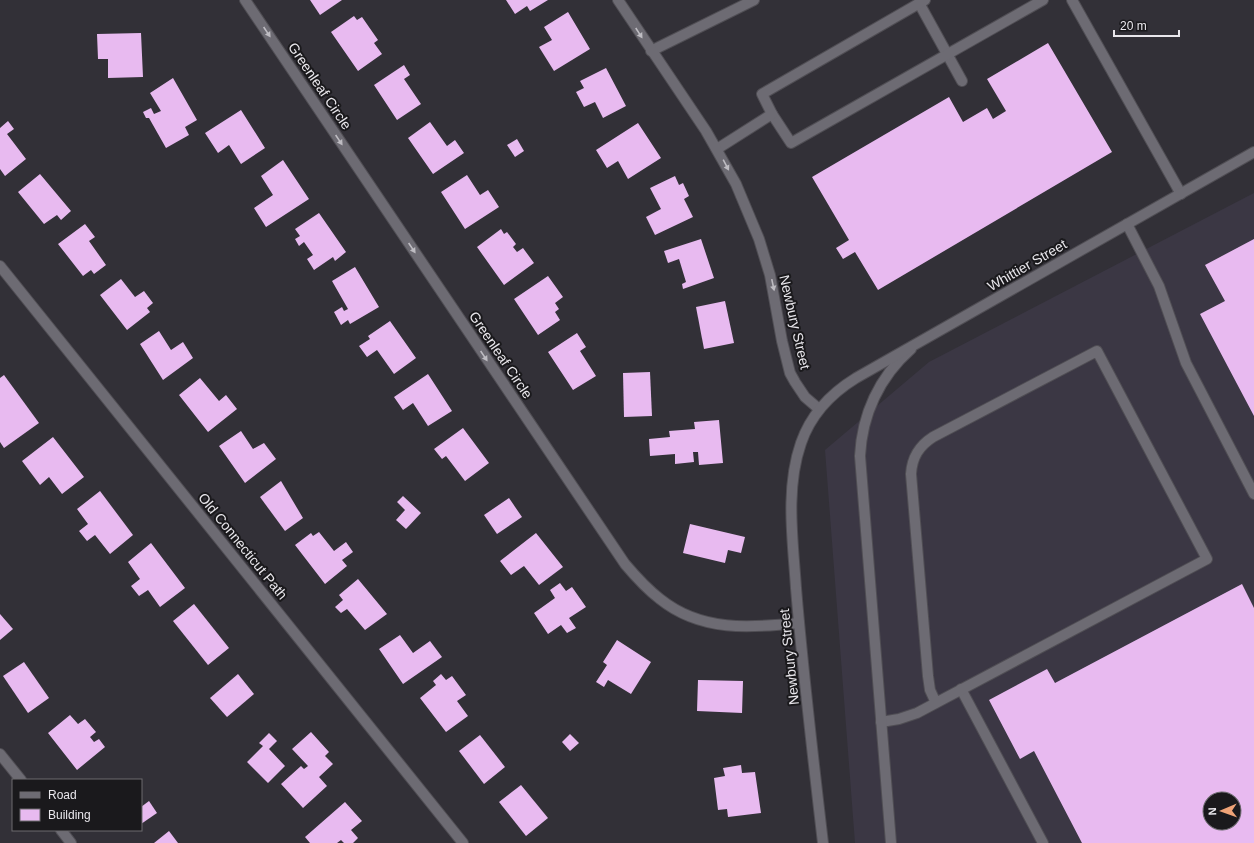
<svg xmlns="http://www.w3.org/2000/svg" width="1254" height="843" font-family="Arial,sans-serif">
	<rect width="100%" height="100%" fill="#323037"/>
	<!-- built -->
	<path fill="#3b3744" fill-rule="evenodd" d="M1254 193V843H855L825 450 929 362ZM1210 799H1234V823H1210Z"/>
	<!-- building -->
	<g fill="#e8baf0" fill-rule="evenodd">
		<path d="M310 0H342L320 15Z"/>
		<path d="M506 0H548L530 11 527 6 515 14Z"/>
		<path d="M568 12 590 49 554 71 539 47 552 40 544 27Z"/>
		<path d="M354 16 357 20 362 17 378 40 374 43 382 54 358 71 331 32Z"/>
		<path d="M141 33 143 77 108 78V59H98L97 34Z"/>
		<path d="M1048 43 1112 152 878 290 855 252 843 259 836 248 849 240 812 177 949 97 963 122 987 108 993 119 1006 111 987 79Z"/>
		<path d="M404 65 410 75 404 79 421 104 397 120 374 85Z"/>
		<path d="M606 68 626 106 603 118 595 102 584 107 576 92 584 88 580 81Z"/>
		<path d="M173 78 197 120 185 127 189 135 166 148 149 118H146L143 112 151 108 154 114 161 111 150 93Z"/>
		<path d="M241 110 265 148 241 164 229 145 218 153 205 133Z"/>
		<path d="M8 121 14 129 7 134 26 159 5 176 0 169V128Z"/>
		<path d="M430 122 447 146 455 140 464 153 433 174 408 138Z"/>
		<path d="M638 123 661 158 628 179 618 161 607 168 596 150Z"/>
		<path d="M517 139 524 151 515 157 507 145Z"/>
		<path d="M283 160 309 199 266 227 254 208 273 195 261 176Z"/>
		<path d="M40 174 71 211 61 220 57 215 44 224 18 192Z"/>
		<path d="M467 175 480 195 488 190 499 207 465 229 441 192Z"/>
		<path d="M675 176 679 185 683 183 689 196 684 199 693 217 655 235 646 217 661 209 650 188Z"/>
		<path d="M319 213 346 252 335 261 333 257 314 270 307 259 313 255 304 242 299 246 295 239 300 236 295 229Z"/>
		<path d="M85 224 95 237 89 241 106 265 94 274 91 270 83 276 58 244Z"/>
		<path d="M501 229 504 234 507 232 516 244 513 247 517 252 523 248 534 263 504 285 477 247Z"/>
		<path d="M701 239 714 278 683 289 682 284 686 282 679 259 668 263 664 251Z"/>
		<path d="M1254 239V416L1200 314 1225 301 1205 265Z"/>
		<path d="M355 267 379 307 350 324 348 320 341 325 334 312 342 307 344 311 348 309 332 281Z"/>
		<path d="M548 276 563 297 555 303 559 309 555 312 560 320 538 335 514 299Z"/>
		<path d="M121 279 135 297 144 291 153 303 147 308 150 312 127 330 100 295Z"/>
		<path d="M725 301 734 343 704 349 696 307Z"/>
		<path d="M390 321 416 358 394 374 377 350 367 357 359 346 370 339 368 336Z"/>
		<path d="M159 331 171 350 183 342 193 358 163 380 140 344Z"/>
		<path d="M577 333 586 347 580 351 596 376 573 390 548 352Z"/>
		<path d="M650 372 652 416 624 417 623 373Z"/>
		<path d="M428 374 452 411 428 426 413 403 403 410 394 397Z"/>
		<path d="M4 375 39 423 4 448 0 442V378Z"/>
		<path d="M200 378 219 401 226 395 237 409 208 432 179 395Z"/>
		<path d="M719 420 723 463 699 465 698 452H693L694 462 675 464V454L650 456 649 439 670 437 669 431 695 429 694 422Z"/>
		<path d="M463 428 489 463 465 481 446 456 442 459 434 449Z"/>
		<path d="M241 431 253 449 264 443 276 459 245 483 219 446Z"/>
		<path d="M53 437 84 477 62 494 49 477 40 485 22 461Z"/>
		<path d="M281 481 303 518 285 531 260 497Z"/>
		<path d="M100 491 133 535 110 554 95 535 87 541 79 531 88 524 77 509Z"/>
		<path d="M403 496 421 513 406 529 396 520 405 510 397 502Z"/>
		<path d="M509 498 522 517 497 534 484 515Z"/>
		<path d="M690 524 745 537 741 553 728 550 725 563 683 553Z"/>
		<path d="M319 532 334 551 346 542 353 552 342 560 347 566 325 584 295 545 311 533 313 536Z"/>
		<path d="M536 533 563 567 539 585 524 566 511 575 500 561Z"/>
		<path d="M151 543 185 588 160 607 148 590 139 596 131 586 140 579 128 562Z"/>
		<path d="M358 579 387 614 365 630 347 609 341 613 335 607 343 600 339 595Z"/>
		<path d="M560 583 566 591 572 587 586 607 569 618 576 628 567 633 561 625 548 634 534 613 555 598 550 590Z"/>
		<path d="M1242 584 1254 608V843H1082L1034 751 1020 759 989 700 1047 669 1055 683ZM1210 799H1234V823H1210Z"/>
		<path d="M194 604 229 648 208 665 173 621Z"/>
		<path d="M0 614 13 629 0 640Z"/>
		<path d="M400 635 413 653 430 641 442 657 403 684 379 649Z"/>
		<path d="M617 640 651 662 631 694 608 680 604 687 596 682 607 665 603 662Z"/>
		<path d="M24 662 49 698 28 713 3 676Z"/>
		<path d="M238 674 254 694 227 717 210 698Z"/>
		<path d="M441 674 446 680 452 676 466 695 457 701 468 716 446 732 420 698 436 685 433 681Z"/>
		<path d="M698 680 743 681 742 713 697 711Z"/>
		<path d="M70 715 78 724 85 719 96 732 90 737 94 742 99 739 105 747 77 770 48 733Z"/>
		<path d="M311 732 329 752 325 756 333 764 319 777 327 786 303 808 281 784 301 766 304 769 308 766 292 749Z"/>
		<path d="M269 733 277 741 269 749 285 766 268 783 247 762 263 746 259 743Z"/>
		<path d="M570 734 579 743 570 751 562 742Z"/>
		<path d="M480 735 505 767 484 784 459 751Z"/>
		<path d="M741 765 742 773 755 772 761 813 728 817 727 809 718 810 714 778 725 776 723 768Z"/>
		<path d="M521 785 548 818 526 836 499 802Z"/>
		<path d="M149 801 157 813 141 824V807Z"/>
		<path d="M345 802 362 821 351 830 358 838 353 843H344L341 840 337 843H310L305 837Z"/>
		<path d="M169 831 178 843H154Z"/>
	</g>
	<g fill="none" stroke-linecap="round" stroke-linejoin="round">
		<!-- service casing -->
		<g stroke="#504e54" stroke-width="12">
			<g id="service">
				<path d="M1072 0 1181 194"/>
				<path d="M919 3 962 81"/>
				<path d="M651 51 754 0"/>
				<path d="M772 114 791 143 1043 0"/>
				<path d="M717 149 772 114 762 94 925 0"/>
				<path d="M1127 224 1159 286 1186 363 1254 494"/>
				<path d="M961 689 1043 843"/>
				<path d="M881 722 899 719 917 713 1207 559 1097 351 933 437C919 446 912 457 911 474L928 676 930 690 936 703"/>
				<path d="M891 843 860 456C862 415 879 377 911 349"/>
			</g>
		</g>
		<!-- minor casing -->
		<g stroke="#504e54" stroke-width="12">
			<g id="minor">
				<path d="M245 0 625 564C636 577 647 589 660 599 701 632 750 628 799 623"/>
				<path d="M618 0 706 131 736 184 759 239 770 275 782 341 790 373 795 382 805 397 819 409"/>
				<path d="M0 754 21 780"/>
				<path d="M61 830 71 843"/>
			</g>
		</g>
		<!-- tertiary casing -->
		<g stroke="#504e54" stroke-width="12">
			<path id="tertiary" d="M823 843C813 758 803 673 796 588 793 541 785 489 801 443 811 414 830 394 856 378L1254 152"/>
		</g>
		<!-- secondary casing -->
		<g stroke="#504e54" stroke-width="12">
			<path id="secondary" d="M0 266 463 843"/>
		</g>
		<!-- service -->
		<use href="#service" stroke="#6d6b73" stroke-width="10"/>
		<!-- minor -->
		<use href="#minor" stroke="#6d6b73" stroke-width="10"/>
		<!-- tertiary -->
		<use href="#tertiary" stroke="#6d6b73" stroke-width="10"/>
		<!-- secondary -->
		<use href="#secondary" stroke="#6d6b73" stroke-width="10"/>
	</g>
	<!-- one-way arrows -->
	<defs><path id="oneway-solid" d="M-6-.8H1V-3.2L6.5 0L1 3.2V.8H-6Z"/></defs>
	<g fill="#bebcc2">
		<use href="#oneway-solid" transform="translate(267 32) rotate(56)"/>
		<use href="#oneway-solid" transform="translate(639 33) rotate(57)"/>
		<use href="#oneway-solid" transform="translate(339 140) rotate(56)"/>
		<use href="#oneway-solid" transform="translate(726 165) rotate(62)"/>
		<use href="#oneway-solid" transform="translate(412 248) rotate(56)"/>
		<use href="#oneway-solid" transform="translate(773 285) rotate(78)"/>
		<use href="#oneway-solid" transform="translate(484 356) rotate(56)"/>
	</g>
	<g text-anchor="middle" stroke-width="4" stroke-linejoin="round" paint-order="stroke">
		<!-- street labels -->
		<g font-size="14" fill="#e9e7ec" stroke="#1a191c">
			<text transform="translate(320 86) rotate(56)" y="5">Greenleaf Circle</text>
			<text transform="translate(1027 265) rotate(-30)" y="5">Whittier Street</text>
			<text transform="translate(795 322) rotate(77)" y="5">Newbury Street</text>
			<text transform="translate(501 355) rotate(56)" y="5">Greenleaf Circle</text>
			<text transform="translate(243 546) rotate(51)" y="5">Old Connecticut Path</text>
			<text transform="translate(789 657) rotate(-96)" y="5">Newbury Street</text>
		</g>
	</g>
	<!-- legend -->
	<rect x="12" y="779" width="130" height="52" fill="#1a191c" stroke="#6d6b6f"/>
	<rect x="20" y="792" width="20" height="6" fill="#6d6b73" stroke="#6d6b6f"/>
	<text x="48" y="799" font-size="12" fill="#e9e7ec">Road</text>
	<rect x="20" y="809" width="20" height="12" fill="#e8baf0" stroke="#6d6b6f"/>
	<text x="48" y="819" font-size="12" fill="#e9e7ec">Building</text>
	<!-- north arrow -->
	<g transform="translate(1222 811) rotate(268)"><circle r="19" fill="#1a191c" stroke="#6d6b6f"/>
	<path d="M0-3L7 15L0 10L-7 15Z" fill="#efa377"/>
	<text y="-6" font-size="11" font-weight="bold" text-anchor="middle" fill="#e9e7ec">N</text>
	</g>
	<!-- scale -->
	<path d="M1114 30v6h65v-6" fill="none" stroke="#e9e7ec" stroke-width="2"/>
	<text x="1120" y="30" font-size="12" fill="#e9e7ec" stroke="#1a191c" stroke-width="3" paint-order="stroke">20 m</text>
</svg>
